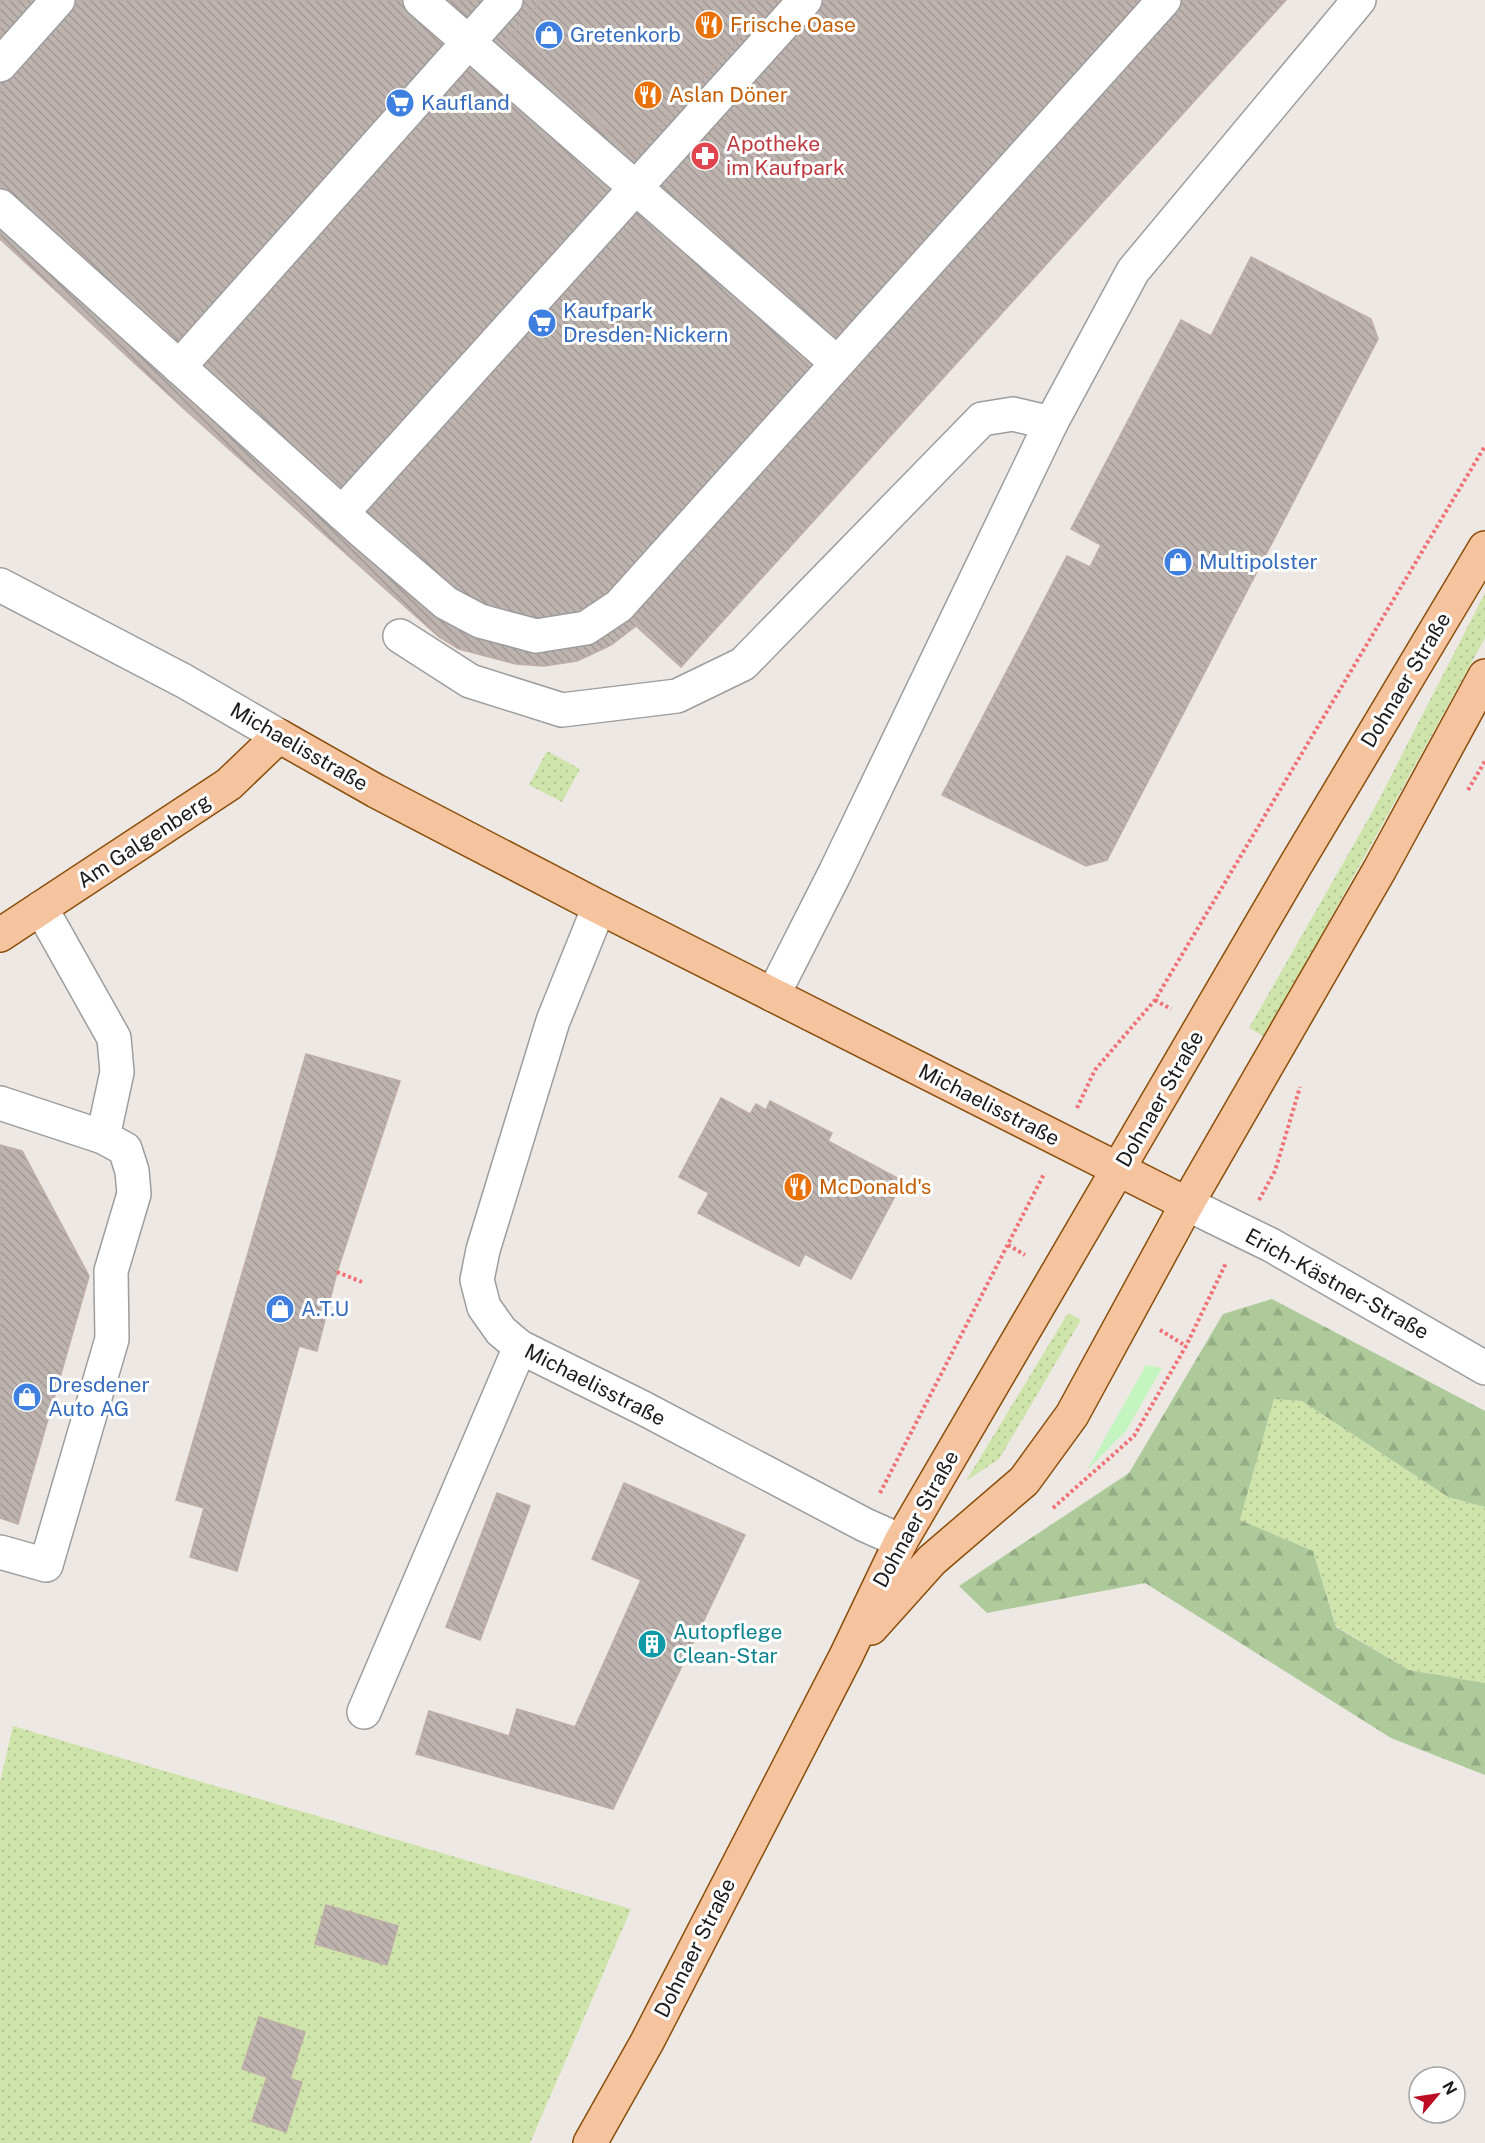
<svg xmlns="http://www.w3.org/2000/svg" width="1485" height="2143" font-family="'Public Sans',sans-serif">
	<defs>
		<pattern id="grass-dots" width="8" height="8" patternUnits="userSpaceOnUse" patternTransform="scale(1.5)"><rect width="8" height="8" fill="#cfe4ab"/><path d="M2 2h.1M6 6h.1" fill="none" stroke="#b1c393" stroke-width="1.8" stroke-linecap="round"/></pattern>
		<pattern id="forest-firs" width="22" height="20" patternUnits="userSpaceOnUse" patternTransform="scale(1.5)"><rect width="22" height="20" fill="#aeca9a"/><path d="M5 1l3.5 6h-7zM16 11l3.5 6h-7z" fill="#95ad84"/></pattern>
		<pattern id="building-back-hatch" width="6" height="6" patternUnits="userSpaceOnUse" patternTransform="scale(1.5)"><rect width="6" height="6" fill="#bdb3af"/><path d="M-1 5l2 2M0 0l6 6M5-1l2 2" fill="none" stroke="#a29996"/></pattern>
	</defs>
	<rect width="100%" height="100%" fill="#ede8e3"/>
	<!-- grass -->
	<g fill="url(#grass-dots)">
		<path d="M1485 593V638L1265 1037 1249 1028 1374 809Z"/>
		<path d="M547 751 580 769 562 802 529 785Z"/>
		<path d="M1068 1313 1081 1320 999 1459 966 1481Z"/>
		<path d="M1274 1399 1302 1401 1448 1497 1485 1507V1683L1409 1670 1336 1626 1313 1551 1240 1520Z"/>
		<path d="M13 1726 631 1909 530 2143H0V1782Z"/>
	</g>
	<!-- forest -->
	<path fill="url(#forest-firs)" d="M1272 1299 1485 1411V1507L1448 1497 1302 1401 1274 1399 1240 1520 1313 1551 1336 1627 1409 1670 1485 1683V1775L1391 1738 1145 1583 987 1613 959 1586 1129 1473 1223 1314Z"/>
	<!-- park -->
	<path fill="#c4f5c1" d="M1146 1365 1162 1368 1126 1431 1087 1470Z"/>
	<!-- building -->
	<g fill="url(#building-back-hatch)" stroke="#beada6" stroke-width="1.5">
		<path d="M0 0H1286L681 667 636 626 611 645 577 661 544 666 516 664 459 649 439 637 182 407 0 239Z"/>
		<path d="M542 0H740L759 16 635 154 507 39Z"/>
		<path d="M1251 257 1371 319 1378 339 1107 860 1086 866 942 795 1067 556 1090 567 1101 545 1071 529 1181 320 1211 336Z"/>
		<path d="M306 1054 400 1081 337 1272 317 1351 299 1346 237 1571 190 1557 204 1508 176 1500Z"/>
		<path d="M721 1098 750 1114 756 1104 766 1110 770 1101 832 1133 828 1141 903 1181 851 1279 805 1254 799 1266 698 1213 709 1193 679 1177Z"/>
		<path d="M0 1145 22 1151 89 1276 18 1524 0 1518Z"/>
		<path d="M624 1483 745 1535 613 1809 416 1754 429 1711 509 1736 517 1709 575 1727 641 1580 592 1559Z"/>
		<path d="M497 1493 530 1506 480 1640 446 1627Z"/>
		<path d="M326 1905 398 1926 387 1965 315 1944Z"/>
		<path d="M259 2017 305 2032 290 2079 302 2082 286 2132 252 2121 267 2077 242 2069Z"/>
	</g>
	<g fill="none" stroke-linecap="round" stroke-linejoin="round">
		<!-- minor casing -->
		<g stroke="#9d9d9d" stroke-width="36">
			<g id="minor">
				<path d="M420 0 837 363"/>
				<path d="M0 65 58 0"/>
				<path d="M0 206 362 531 446 603 480 621 536 636 586 628 619 606 1164 0"/>
				<path d="M179 367 506 0"/>
				<path d="M342 513 805 0"/>
				<path d="M0 585 184 681 279 736"/>
				<path d="M400 636 470 681 562 710 677 696 743 664 982 419 1013 414 1051 423"/>
				<path d="M599 907 553 1021 483 1250 477 1280 484 1307 501 1331 520 1347 643 1408 865 1525 901 1541"/>
				<path d="M41 908 114 1038 117 1072 103 1137"/>
				<path d="M773 995 835 873 1051 423 1133 271 1359 0"/>
				<path d="M0 1103 103 1137 125 1149 132 1171 134 1194 111 1271 112 1339 46 1565 0 1552"/>
				<path d="M1187 1204 1271 1245 1485 1368"/>
				<path d="M364 1712 520 1347"/>
			</g>
		</g>
		<!-- major casing -->
		<g stroke="#8b4e0a" stroke-width="36">
			<g id="major">
				<path d="M0 935 229 784 279 736 376 791 599 907 1187 1204"/>
				<path d="M871 1628 932 1560 1024 1481 1072 1415 1187 1204 1380 869 1485 676"/>
				<path d="M590 2143 647 2042 846 1656 901 1541 1295 866 1485 548"/>
			</g>
		</g>
		<!-- path -->
		<g stroke="#f07075" stroke-width="4" stroke-dasharray="3 3" stroke-linecap="butt">
			<path d="M1468 790 1485 761"/>
			<path d="M1155 1000 1171 1009"/>
			<path d="M1077 1108 1095 1070 1155 1000 1485 446"/>
			<path d="M1259 1200 1275 1171 1300 1087"/>
			<path d="M1008 1245 1025 1255"/>
			<path d="M337 1272 362 1282"/>
			<path d="M1160 1330 1186 1346"/>
			<path d="M880 1493 1044 1174"/>
			<path d="M1053 1508 1134 1436 1186 1346 1226 1263"/>
		</g>
		<!-- minor -->
		<use href="#minor" stroke="#fff" stroke-width="33"/>
		<!-- major -->
		<use href="#major" stroke="#f5c49f" stroke-width="33"/>
	</g>
	<!-- icons -->
	<defs>
		<g id="restaurant-disc" transform="scale(1.5)"><circle r="9.5" fill="#e8710a" stroke="#fff"/><path d="M-5-6h1v4h1v-4h1v4h1v-4h1v5L-1.5 .5V6h-2V.5L-5-1ZM5-6V6H3V1.5H1.5Q1.5-4 5-6Z" fill="#fff"/></g>
		<g id="shop-disc" transform="scale(1.5)"><circle r="9.5" fill="#3f7fe0" stroke="#fff"/><path d="M-5-2.5h2.3a2.7 3.5 0 0 1 5.4 0H5L5.5 6h-11ZM-1.5-2.5h3a1.5 2.3 0 0 0-3 0Z" fill="#fff"/></g>
		<g id="supermarket-disc" transform="scale(1.5)"><circle r="9.5" fill="#3f7fe0" stroke="#fff"/><path d="M-6-5.5h2.5l.6 2H6L4.5 2H-2.5L-4.4-4H-6ZM-1.5 3.2a1.3 1.3 0 1 0 .1 0ZM3 3.2a1.3 1.3 0 1 0 .1 0Z" fill="#fff"/></g>
		<g id="pharmacy-disc" transform="scale(1.5)"><circle r="9.5" fill="#e0444e" stroke="#fff"/><path d="M-2-6h4v4h4v4h-4v4h-4v-4h-4v-4h4Z" fill="#fff"/></g>
		<g id="building-disc" transform="scale(1.5)"><circle r="9.5" fill="#0f9aa8" stroke="#fff"/><path d="M-4-6H4V6H1V3H-1V6H-4ZM-2.5-4.3h1.7v1.8h-1.7ZM.8-4.3h1.7v1.8H.8ZM-2.5-1h1.7V.8h-1.7ZM.8-1h1.7V.8H.8Z" fill="#fff"/></g>
	</defs>
	<g fill-rule="evenodd">
		<use href="#restaurant-disc" x="709" y="25"/>
		<use href="#shop-disc" x="549" y="35"/>
		<use href="#restaurant-disc" x="648" y="95"/>
		<use href="#supermarket-disc" x="400" y="103"/>
		<use href="#pharmacy-disc" x="705" y="156"/>
		<use href="#supermarket-disc" x="542" y="323"/>
		<use href="#shop-disc" x="1178" y="562"/>
		<use href="#restaurant-disc" x="798" y="1187"/>
		<use href="#shop-disc" x="280" y="1309"/>
		<use href="#shop-disc" x="27" y="1397"/>
		<use href="#building-disc" x="652" y="1644"/>
	</g>
	<g text-anchor="middle" stroke-width="6" stroke-linejoin="round" paint-order="stroke">
		<!-- food labels -->
		<g font-size="21" fill="#c56008" stroke="#fff" text-anchor="start">
			<text x="730" y="32">Frische Oase</text>
			<text x="669" y="102">Aslan Döner</text>
			<text x="819" y="1194">McDonald's</text>
		</g>
		<!-- shop labels -->
		<g font-size="21" fill="#366cbe" stroke="#fff" text-anchor="start">
			<text x="570" y="42">Gretenkorb</text>
			<text x="421" y="110">Kaufland</text>
			<text x="563" y="318">Kaufpark<tspan x="563" dy="24">Dresden-Nickern</tspan></text>
			<text x="1199" y="569">Multipolster</text>
			<text x="301" y="1316">A.T.U</text>
			<text x="48" y="1392">Dresdener<tspan x="48" dy="24">Auto AG</tspan></text>
		</g>
		<!-- health labels -->
		<g font-size="21" fill="#be3a42" stroke="#fff" text-anchor="start">
			<text x="726" y="151">Apotheke<tspan x="726" dy="24">im Kaufpark</tspan></text>
		</g>
		<!-- street labels -->
		<g font-size="21" fill="#1c1c1c" stroke="#fff">
			<text transform="translate(1406 680) rotate(-59)" y="7">Dohnaer Straße</text>
			<text transform="translate(299 747) rotate(30)" y="7">Michaelisstraße</text>
			<text transform="translate(144 841) rotate(-33)" y="7">Am Galgenberg</text>
			<text transform="translate(1160 1099) rotate(-60)" y="7">Dohnaer Straße</text>
			<text transform="translate(989 1105) rotate(27)" y="7">Michaelisstraße</text>
			<text transform="translate(1337 1284) rotate(29)" y="7">Erich-Kästner-Straße</text>
			<text transform="translate(595 1385) rotate(27)" y="7">Michaelisstraße</text>
			<text transform="translate(916 1519) rotate(-61)" y="7">Dohnaer Straße</text>
			<text transform="translate(695 1948) rotate(-63)" y="7">Dohnaer Straße</text>
		</g>
		<!-- culture labels -->
		<g font-size="21" fill="#0d838f" stroke="#fff" text-anchor="start">
			<text x="673" y="1639">Autopflege<tspan x="673" dy="24">Clean-Star</tspan></text>
		</g>
	</g>
	<!-- north arrow -->
	<g transform="translate(1437 2095) rotate(61)"><circle r="28" fill="#ffffff" stroke="#a4a4a4" stroke-width="1.5"/>
	<path d="M0-4.5L10 22L0 15L-10 22Z" fill="#bc0d25"/>
	<text y="-9" font-size="16" font-weight="bold" text-anchor="middle" fill="#1c1c1c">N</text>
	</g>
</svg>
